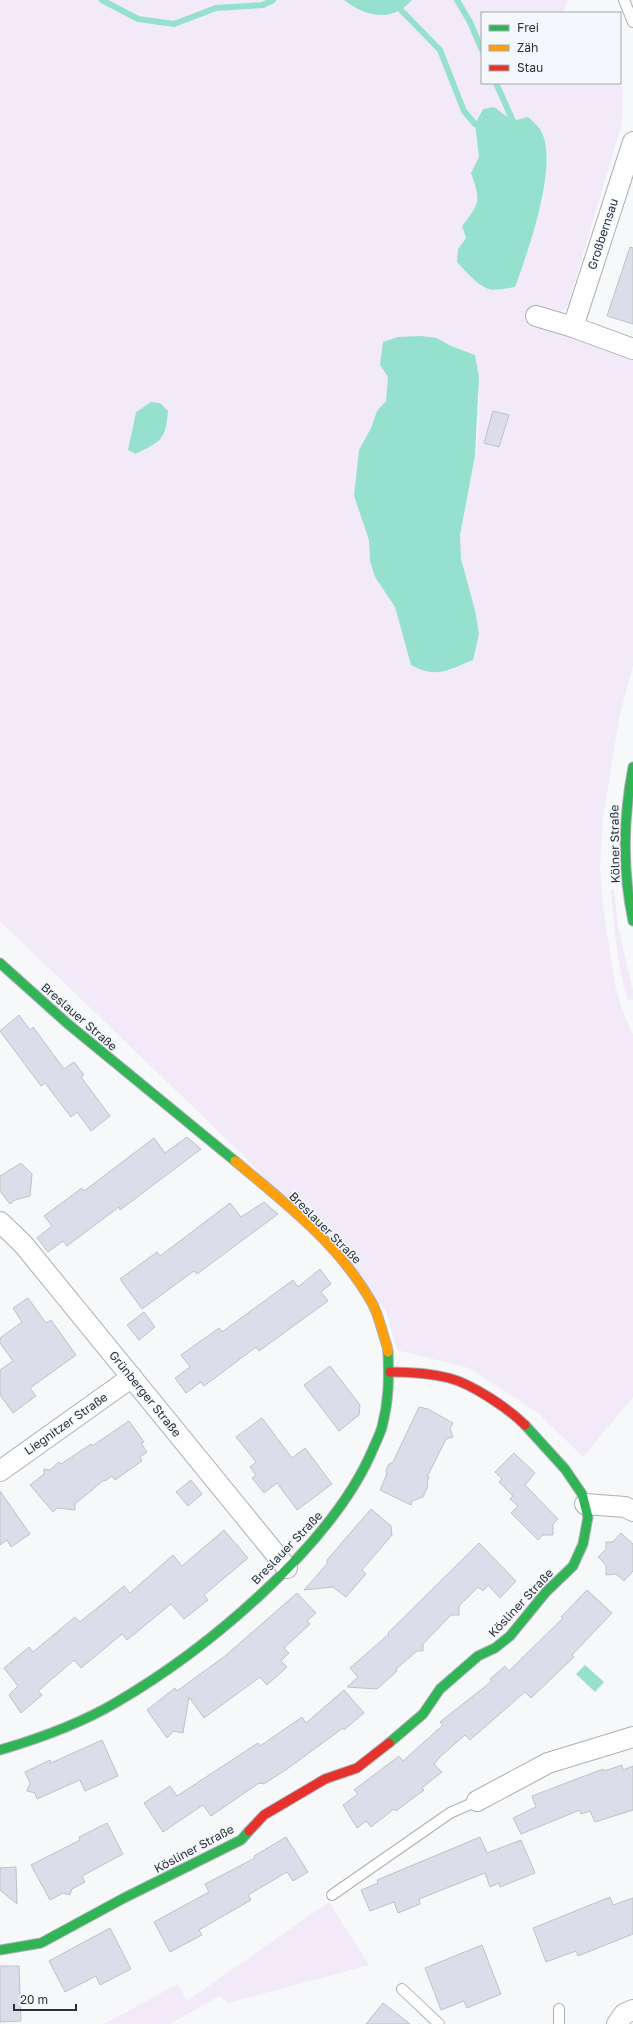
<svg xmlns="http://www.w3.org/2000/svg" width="633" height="2024" font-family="'Golos Text',sans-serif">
	<rect width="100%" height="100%" fill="#f6f8fa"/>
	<!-- green -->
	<g fill="#f2e9f9" fill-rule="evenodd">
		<path d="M0 0H344L354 7 389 15 412 0H568L563 13H482V83H619L623 90 622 123 568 305 561 312 548 313 543 324 633 360V665L619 718 603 818 600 866 603 907 615 985 622 1009 633 1035V1397L583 1457 538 1413 469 1368 397 1350 386 1311 242 1154 0 921ZM494 107 513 121 547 156 544 195 515 287C489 281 476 283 457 262L458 249 466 238 462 226C480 203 481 201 472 173L479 157 475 124 482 109ZM437 338 451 346 475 355C481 388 480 424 475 458 470 483 462 510 460 536 458 568 474 602 479 634L411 665 395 607 375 577 370 561 369 540 354 496 359 450 371 428 377 411 386 401 388 377 380 365ZM151 402 129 439 136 412Z"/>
		<path d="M614 889 618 927 633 990V1000L628 1001C617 965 614 927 611 890Z"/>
		<path d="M329 1902 369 1965 228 2003 219 1996 170 2024H104L178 1984 187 2001Z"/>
	</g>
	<!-- water -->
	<g fill="#96e1ce">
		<path d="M344 0H412C392 23 366 17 344 0Z"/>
		<path d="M494 107 513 121 528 117C532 121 540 127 542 133 558 167 528 252 515 287 507 288 494 292 486 288 477 284 464 270 457 262L458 249 466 238 462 226C480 203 481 201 471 173L479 157 475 124 483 109Z"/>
		<path d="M421 336 437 338 451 346 475 355 479 377 475 456 460 535 461 559 475 610 479 634 473 660C448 670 436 679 411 665L395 607 375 577 370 561 369 540 354 496 359 450 371 428 377 411 386 401 388 377 380 365 383 342 398 337Z"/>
		<path d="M151 402 160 403 168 411C165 441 162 440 136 454L128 450 136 412Z"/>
		<path d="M585 1665 604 1682 595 1692 576 1674Z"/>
	</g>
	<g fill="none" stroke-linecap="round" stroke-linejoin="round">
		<!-- stream -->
		<g stroke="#96e1ce" stroke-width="6">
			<path d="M102 0 138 19 174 24 216 8 263 5 273 0"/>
			<path d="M457 0 470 22 482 50"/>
			<path d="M400 9 440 50 464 111 475 124"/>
			<path d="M496 83 513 121"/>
		</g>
	</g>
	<!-- building -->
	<g fill="#dbdeea" stroke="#c0c2c6">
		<path d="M630 247 633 248V324L607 316Z"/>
		<path d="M493 411 509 415 499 447 484 443Z"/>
		<path d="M19 1015 30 1030 33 1027 64 1069 74 1062 84 1075 81 1077 110 1116 91 1131 77 1112 71 1117 45 1083 41 1086 0 1031Z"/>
		<path d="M187 1137 201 1149 120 1210 119 1207 67 1246 63 1241 48 1252 37 1238 52 1226 44 1216 82 1188 84 1191 154 1138 165 1153Z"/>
		<path d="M21 1163 32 1174 30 1196 15 1200 10 1204 0 1191V1176Z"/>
		<path d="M264 1202 278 1214 197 1274 194 1271 142 1309 120 1279 157 1252 160 1256 230 1203 241 1217Z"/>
		<path d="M320 1269 331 1284 321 1292 328 1301 259 1351 256 1347 204 1386 201 1382 186 1393 175 1378 190 1367 181 1355 219 1328 222 1332 293 1280 298 1287Z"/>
		<path d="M28 1298 46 1323 51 1320 76 1355 30 1388 36 1396 13 1413 0 1395V1370L13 1361 0 1343V1338L22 1322 13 1308Z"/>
		<path d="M144 1312 155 1327 139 1340 127 1325Z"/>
		<path d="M330 1366 360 1405 359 1415 339 1431 304 1385Z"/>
		<path d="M419 1407 428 1409 453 1423 450 1429 453 1437 446 1439 427 1477H429L427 1482 428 1486 423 1497 412 1501 411 1505 380 1490 387 1474 386 1470 389 1464 393 1462Z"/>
		<path d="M262 1418 292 1458 305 1448 332 1484 297 1510 277 1483 264 1493 252 1478 256 1475 250 1467 256 1462 236 1437Z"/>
		<path d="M129 1421 144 1442 141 1443 147 1452 140 1457 142 1461 115 1480 112 1476 105 1481 104 1480 75 1504V1510L57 1508 53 1512 30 1485 44 1474V1469L50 1470 59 1462 61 1464 91 1444 92 1446Z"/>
		<path d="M514 1453 535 1473 525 1485 558 1519 553 1524V1535H543L538 1540 511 1513 518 1506 510 1499 513 1496 499 1482 502 1479 495 1472Z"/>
		<path d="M191 1480 202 1494 188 1506 176 1492Z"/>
		<path d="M0 1491 30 1534 11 1547 7 1540 0 1545Z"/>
		<path d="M371 1509 391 1526 392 1535 362 1570 366 1574 346 1597 333 1587 304 1590 327 1564V1560Z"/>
		<path d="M224 1530 248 1558 204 1595 208 1600 184 1619 171 1604 127 1640 122 1634 81 1668 74 1660 38 1691 42 1695 21 1713 9 1695 18 1686 4 1668 29 1647 33 1652 75 1617 80 1622 124 1586 130 1593 173 1555 182 1566Z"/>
		<path d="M621 1533 633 1544V1571L624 1581 616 1574 606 1575V1565L598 1557 606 1549V1542H613Z"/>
		<path d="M479 1543 516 1581 500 1598 488 1585 483 1591 478 1587 459 1606V1615H451L423 1644V1651H417L396 1669 397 1671 377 1689 347 1687 358 1677 350 1668 389 1634 388 1633Z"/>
		<path d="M587 1590 612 1613 572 1655 574 1657 531 1698 525 1692 470 1740 465 1735 441 1756 434 1764 442 1772 422 1788 424 1790 396 1811 394 1809 371 1827 366 1821 357 1828 343 1805 358 1794 354 1790 399 1756 403 1761 443 1725 440 1722 492 1681 490 1679 505 1666 509 1671 563 1618 561 1617Z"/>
		<path d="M297 1593 316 1613 307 1621 310 1624 284 1648 289 1653 281 1661 287 1667 267 1685 260 1677 204 1718 189 1697 183 1733 174 1731 167 1738 147 1710 175 1688 177 1691 225 1656Z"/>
		<path d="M344 1690 364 1713 344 1730 343 1728 287 1769 264 1784 259 1783 211 1816 203 1805 163 1832 144 1803 170 1786 177 1796 258 1743 260 1746 302 1717 306 1723Z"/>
		<path d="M102 1740 118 1776 85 1791 80 1780 37 1799 35 1793 27 1791 30 1783 25 1772 50 1760 51 1763Z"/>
		<path d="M622 1765 623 1770 633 1766V1810L595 1822 590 1811 581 1814 580 1810 521 1834 513 1818 536 1807 532 1796 603 1769 604 1771Z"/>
		<path d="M107 1823 123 1854 82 1876 85 1882 72 1889 70 1895 63 1893 50 1900 31 1865 80 1840 79 1837Z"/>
		<path d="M286 1837 308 1872 293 1881 287 1872 248 1895 251 1900 199 1930 202 1935 170 1952 154 1922 209 1892 205 1884 255 1858 254 1856Z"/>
		<path d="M480 1837 487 1853 521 1840 535 1873 500 1887 499 1883 490 1887 485 1873 419 1899 420 1904 398 1913 394 1902 370 1911 361 1890 378 1883 377 1880Z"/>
		<path d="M16 1867 17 1904 0 1890V1868Z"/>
		<path d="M610 1897 613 1905 633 1898V1934L578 1956 576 1951 546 1962 533 1928Z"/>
		<path d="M110 1928 131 1969 100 1985 96 1976 65 1992 49 1961Z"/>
		<path d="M482 1945 501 1994 467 2008 464 2001 441 2010 425 1968Z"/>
		<path d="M0 1966H19L21 2021 0 2022Z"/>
		<path d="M383 2003 410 2024H366Z"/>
	</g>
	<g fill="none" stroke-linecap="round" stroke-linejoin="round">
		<!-- lane casing -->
		<g stroke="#acb0b4" stroke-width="12">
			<g id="lane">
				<path d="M624 0 633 22"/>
				<path d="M332 1895 450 1813 477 1801"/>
				<path d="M402 1989 439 2024"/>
				<path d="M559 2024V2009"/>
			</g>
		</g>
		<!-- street casing -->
		<g stroke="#acb0b4" stroke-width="22">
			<g id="street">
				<path d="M633 142 573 327 633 349"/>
				<path d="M536 316 573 327"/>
				<path d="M0 1222 23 1244 287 1568"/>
				<path d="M0 1471 132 1377"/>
				<path d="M585 1504 625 1507 633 1511"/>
				<path d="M477 1801 548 1763 633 1737"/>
				<path d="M617 2024 624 2014 633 2010"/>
			</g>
		</g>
		<!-- fast casing -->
		<g stroke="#acb0b4" stroke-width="11">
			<g id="fast">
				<path d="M633 767C623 819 622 869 633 921"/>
				<path d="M0 963 68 1024 235 1161"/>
				<path d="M389 1743 423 1714 440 1689 478 1656 495 1648 510 1636 546 1592 573 1566 583 1544 588 1517 582 1494 565 1469 525 1425"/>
				<path d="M0 1750C41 1738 80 1724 117 1702 206 1650 332 1546 373 1449 376 1442 380 1434 382 1427 389 1400 389 1379 388 1352"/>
				<path d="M0 1950 41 1943 124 1898 241 1840 249 1831"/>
			</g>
		</g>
		<!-- slow casing -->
		<g stroke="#acb0b4" stroke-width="11">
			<path id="slow" d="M235 1161C286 1204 339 1244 372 1303 379 1315 382 1332 387 1346L388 1352"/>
		</g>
		<!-- jam casing -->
		<g stroke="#acb0b4" stroke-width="11">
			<g id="jam">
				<path d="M390 1372C410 1372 429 1373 449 1378 472 1384 508 1408 525 1425"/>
				<path d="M249 1831 264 1815 325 1779 357 1768 389 1743"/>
			</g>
		</g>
		<!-- lane -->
		<use href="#lane" stroke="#fefefe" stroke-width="10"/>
		<!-- street -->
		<use href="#street" stroke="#fefefe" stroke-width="20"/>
		<!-- fast -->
		<use href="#fast" stroke="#30b455" stroke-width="9"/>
		<!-- slow -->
		<use href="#slow" stroke="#ff9f0a" stroke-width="9"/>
		<!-- jam -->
		<use href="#jam" stroke="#e5322d" stroke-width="9"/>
	</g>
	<g text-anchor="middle" stroke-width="3" stroke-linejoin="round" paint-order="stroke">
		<!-- street labels -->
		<g font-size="12" fill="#2a3138" stroke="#f4f8fc">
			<text transform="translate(603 234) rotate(-72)" y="4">Großbernsau</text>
			<text transform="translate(615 844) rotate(-91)" y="4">Kölner Straße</text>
			<text transform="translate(79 1017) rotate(41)" y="4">Breslauer Straße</text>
			<text transform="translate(325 1228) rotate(45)" y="4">Breslauer Straße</text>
			<text transform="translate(145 1394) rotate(51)" y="4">Grünberger Straße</text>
			<text transform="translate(66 1424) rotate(-35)" y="4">Liegnitzer Straße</text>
			<text transform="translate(287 1548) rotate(-46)" y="4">Breslauer Straße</text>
			<text transform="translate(521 1603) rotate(-47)" y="4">Kösliner Straße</text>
			<text transform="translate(194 1849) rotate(-28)" y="4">Kösliner Straße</text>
		</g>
	</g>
	<!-- legend -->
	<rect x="481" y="12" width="140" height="72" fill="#f4f8fc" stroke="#a3a8ae"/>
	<rect x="489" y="25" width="20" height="6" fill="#30b455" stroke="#a3a8ae"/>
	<text x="517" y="32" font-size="12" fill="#2a3138">Frei</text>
	<rect x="489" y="45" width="20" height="6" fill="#ff9f0a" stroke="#a3a8ae"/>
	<text x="517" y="52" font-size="12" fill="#2a3138">Zäh</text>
	<rect x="489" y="65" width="20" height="6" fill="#e5322d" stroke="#a3a8ae"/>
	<text x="517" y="72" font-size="12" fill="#2a3138">Stau</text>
	<!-- scale -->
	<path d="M14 2004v6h62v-6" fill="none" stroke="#2a3138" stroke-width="2"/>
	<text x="20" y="2004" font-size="12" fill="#2a3138" stroke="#f4f8fc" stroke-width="3" paint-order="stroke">20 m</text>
</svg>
